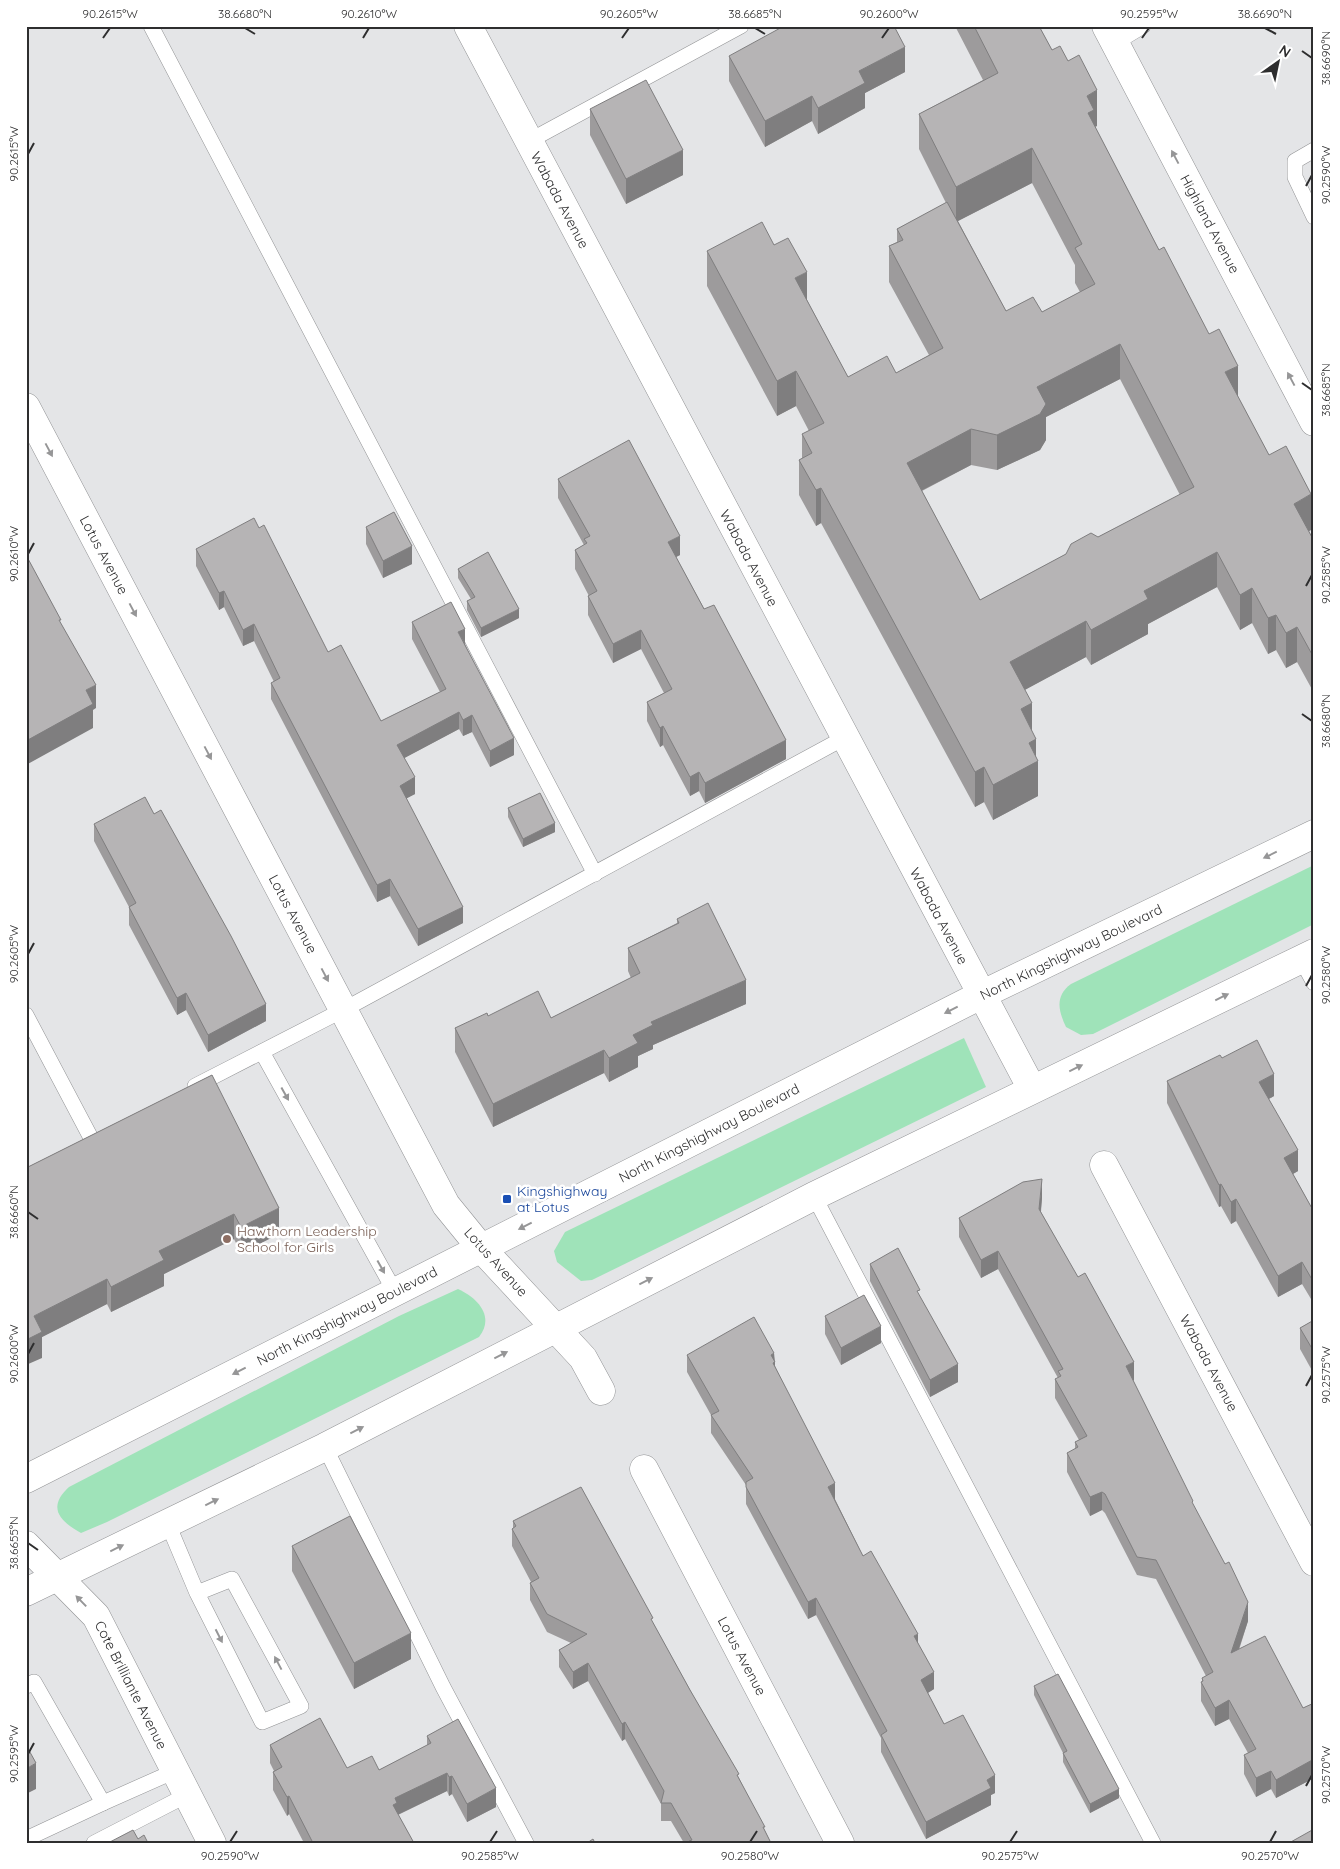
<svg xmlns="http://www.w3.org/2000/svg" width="1340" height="1869" font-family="Quicksand,sans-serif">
	<rect width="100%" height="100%" fill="#e4e5e7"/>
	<!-- green -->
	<g fill="#9fe3b9">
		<path d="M1314 865V924L1093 1034 1081 1035 1066 1027C1058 1010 1055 996 1071 984Z"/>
		<path d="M964 1038 986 1087 592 1280 581 1281 557 1262 554 1251 565 1232Z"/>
		<path d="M458 1289C478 1298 495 1317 479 1337L107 1522 81 1533C59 1521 47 1507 69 1487L399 1316Z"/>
	</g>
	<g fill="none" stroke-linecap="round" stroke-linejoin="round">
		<!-- lane casing -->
		<g stroke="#929395" stroke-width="16">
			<g id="lane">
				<path d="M151 26 595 874"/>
				<path d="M1115 43 1143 26"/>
				<path d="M529 141 741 26"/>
				<path d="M1314 150 1295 161V177L1314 217"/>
				<path d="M1301 959 1314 983"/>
				<path d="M26 1015 91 1138"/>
				<path d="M262 1052 395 1292"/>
				<path d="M195 1086 343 1010 844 738"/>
				<path d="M814 1196 1153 1843"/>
				<path d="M325 1447 443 1687 526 1843"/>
				<path d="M168 1524 197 1593 262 1722 301 1706 232 1579 197 1593"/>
				<path d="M26 1686 34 1682 103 1803 175 1771"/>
				<path d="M26 1839 103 1803"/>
				<path d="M94 1843 187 1795"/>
			</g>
		</g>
		<!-- street casing -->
		<g stroke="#929395" stroke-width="29">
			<g id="street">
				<path d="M468 26 1032 1089"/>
				<path d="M1106 26 1314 422"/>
				<path d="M26 407 446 1205 481 1248 583 1358 601 1391"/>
				<path d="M1104 1165 1314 1562"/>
				<path d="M644 1469 840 1843"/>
				<path d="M26 1545 96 1616 212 1843"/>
			</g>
		</g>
		<!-- primary casing -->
		<g stroke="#929395" stroke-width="29">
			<g id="primary">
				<path d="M26 1479 981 995 1314 834"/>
				<path d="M26 1592 325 1447 814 1196 1314 953"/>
			</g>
		</g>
		<!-- lane -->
		<use href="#lane" stroke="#fff" stroke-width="15"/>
		<!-- street -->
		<use href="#street" stroke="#fff" stroke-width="28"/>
		<!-- primary -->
		<use href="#primary" stroke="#fff" stroke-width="28"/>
	</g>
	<!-- wall -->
	<g fill="#9d9b9c" fill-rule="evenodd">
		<path d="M955 26H1039L1052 50 1097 126 1095 127 1159 250 1269 455 1311 530 1309 531 1314 541V693L1297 662 1286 668 1276 650 1268 654 1252 623 1240 630 1217 587 1148 624V634L1091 665 1086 657 1024 690 1036 757 1038 796 993 820 984 802 975 807 821 523 816 526 799 495V460L802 458V434L809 431 796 406 777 416 707 286V251L774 245 807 300 848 377 896 373 929 355 889 282V246L897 242V229L946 203 919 149V114L983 80ZM1032 183 1075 265V283L1080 292 1042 312 1006 311 958 221ZM1120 379 1180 495 1098 537 980 600 922 491 971 465 997 470 1040 450 1046 440V417Z"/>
		<path d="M729 56 905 72 865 93V108L818 134 812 121 765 147 729 81Z"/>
		<path d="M590 109 683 175 626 204 590 135Z"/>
		<path d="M558 479 680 555 676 557 786 759 705 803 699 791 690 796 663 745 660 747 647 721V702L664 693 641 649 613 663 588 615V596H589L575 569V550L584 545 558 498Z"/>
		<path d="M366 527 412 564 383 578 366 544Z"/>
		<path d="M196 549 328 652 381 721 440 692 412 639V622L465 644 514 755 490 767 472 732 463 736 459 729 404 758 415 794 406 798 463 923 418 946 390 896 377 902 271 699V683L274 682 254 641 243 646 224 607 219 610 196 566Z"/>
		<path d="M458 569 519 618 481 637 467 610V601L471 599 458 578Z"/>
		<path d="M508 808 555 832 523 847 508 817Z"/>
		<path d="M94 824 266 1021 208 1052 186 1010 177 1015 129 925V907L94 841Z"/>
		<path d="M677 919 746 1004 653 1045V1049L638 1056V1067L609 1082 604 1073 493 1127 455 1052V1028L488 1016 551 1018 631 978 628 971V948L677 923Z"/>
		<path d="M1222 1058 1274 1096 1269 1099 1298 1171 1293 1174 1314 1212V1304L1302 1284 1278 1297 1236 1221 1231 1224 1221 1206 1219 1207 1167 1103V1081Z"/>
		<path d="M212 1075 279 1234 241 1253 234 1239 164 1274V1286L111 1312 107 1304 42 1337V1358L26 1168Z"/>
		<path d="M1042 1198 1041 1212 1134 1380 1133 1381 1248 1621 1239 1650 1303 1708 1314 1703V1778L1276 1798 1271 1789 1256 1797 1244 1774V1755L1248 1753 1229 1719 1215 1726 1201 1701V1682H1202V1678L1206 1676 1156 1579 1137 1575 1105 1513 1102 1510 1090 1516 1067 1472V1453L1075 1449V1442L1079 1440 1055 1398V1379L1058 1378 998 1269 981 1278 959 1237V1218Z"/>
		<path d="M870 1264 958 1382 930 1397 870 1281Z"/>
		<path d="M825 1316 881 1343 841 1365 825 1334Z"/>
		<path d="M1314 1320V1374L1300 1349V1328Z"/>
		<path d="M687 1355 774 1361 775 1366 835 1499 863 1556 918 1643 934 1689 928 1693 944 1724 995 1793 991 1795V1805L926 1839 881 1752V1738L816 1615 808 1619 746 1504V1485L711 1433V1415L687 1372Z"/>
		<path d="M513 1521 653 1623 739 1778 771 1843H684L671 1821H661V1804L625 1739 622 1741 588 1681 573 1689 559 1667V1650L571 1643 547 1632 530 1600V1583L531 1582 512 1546V1529L513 1528Z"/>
		<path d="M292 1546 411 1659 354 1689 292 1571Z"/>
		<path d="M1034 1686 1119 1798 1090 1813 1063 1762V1753L1034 1695Z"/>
		<path d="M427 1736 496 1807 467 1822 452 1794 449 1796 447 1791 398 1815 414 1843H304L289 1814 287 1816 273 1790V1772L274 1771 270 1763V1745L347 1768 379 1770 427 1746Z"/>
	</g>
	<!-- shaded-wall -->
	<g fill="#7f7e7f">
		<path d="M905 47V72L865 93V108L818 134V108L859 71Z"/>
		<path d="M1097 90V126L1094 127 1088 149 1087 96Z"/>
		<path d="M812 96V121L765 147V121Z"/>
		<path d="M1032 148V183L956 222V187Z"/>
		<path d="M683 150V175L626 204V179Z"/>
		<path d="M807 272V308L795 278Z"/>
		<path d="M1120 344V379L1046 417V440L1040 450 997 470V435L1037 387Z"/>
		<path d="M1238 366V401L1225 372Z"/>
		<path d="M796 371V406L777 416V381Z"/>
		<path d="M971 429V465L907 498V463Z"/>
		<path d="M821 488V523L816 526V490Z"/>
		<path d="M1311 494V530L1294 539V504Z"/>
		<path d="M680 536V555L668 561V542Z"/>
		<path d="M412 546V564L383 578V561Z"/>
		<path d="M1217 552V587L1148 624V634L1091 665V630L1144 591Z"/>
		<path d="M1252 588V623L1240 630V595Z"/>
		<path d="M224 591V607L219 610V593Z"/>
		<path d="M519 609V618L481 637V628Z"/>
		<path d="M1276 615V650L1268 654V618Z"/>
		<path d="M1086 621V657L1010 698V662Z"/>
		<path d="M254 624V641L243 646V630Z"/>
		<path d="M1297 627V662L1286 668V633Z"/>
		<path d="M465 629V645L458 632Z"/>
		<path d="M641 630V649L613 663V644Z"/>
		<path d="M96 685V708L93 710V728L26 765V741L86 690Z"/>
		<path d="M1032 703V739L1021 709Z"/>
		<path d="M459 712V729L397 762V745Z"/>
		<path d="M472 715V732L463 736V720Z"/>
		<path d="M663 726V745L660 747V728Z"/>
		<path d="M514 738V755L490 767V751Z"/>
		<path d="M1036 739V762L1038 761V796L993 820V785L1029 743Z"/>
		<path d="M786 740V759L705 803V783Z"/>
		<path d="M984 767V802L975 807V772Z"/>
		<path d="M699 772V791L690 796V777Z"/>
		<path d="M415 777V794L400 802V786Z"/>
		<path d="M555 823V832L523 847V839Z"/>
		<path d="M390 879V896L377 902V885Z"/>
		<path d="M463 907V923L418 946V929Z"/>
		<path d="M746 980V1004L653 1045V1049L638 1056V1067L609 1082V1058L633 1035 651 1022Z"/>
		<path d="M186 993V1010L177 1015V998Z"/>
		<path d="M266 1004V1021L208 1052V1035Z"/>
		<path d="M604 1050V1073L493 1127V1104Z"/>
		<path d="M1274 1074V1096L1259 1104V1082Z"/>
		<path d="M1298 1150V1171L1284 1179V1158Z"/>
		<path d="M1042 1179V1198L1039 1228V1209Z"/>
		<path d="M1221 1184V1206L1219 1207V1185Z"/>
		<path d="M1236 1199V1221L1231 1224V1202Z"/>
		<path d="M279 1208V1234L241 1253V1227Z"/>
		<path d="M234 1214V1239L164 1274V1286L111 1312V1287L159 1251Z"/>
		<path d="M998 1251V1269L981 1278V1260Z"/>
		<path d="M1302 1262V1284L1278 1297V1276Z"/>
		<path d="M107 1279V1304L42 1337V1358L26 1365V1340L34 1316Z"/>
		<path d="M881 1326V1343L841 1365V1348Z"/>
		<path d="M774 1353 775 1362V1379L771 1355Z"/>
		<path d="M1134 1362V1380L1126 1385V1366Z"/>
		<path d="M958 1364V1382L930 1397V1380Z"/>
		<path d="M835 1483V1501L828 1487Z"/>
		<path d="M1102 1492V1510L1090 1516V1497Z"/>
		<path d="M816 1598V1615L808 1619V1602Z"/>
		<path d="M1248 1602V1621L1231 1672V1653Z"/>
		<path d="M411 1633V1659L354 1689V1663Z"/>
		<path d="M918 1634V1651L914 1636Z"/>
		<path d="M588 1663V1681L573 1689V1672Z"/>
		<path d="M934 1672V1689L921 1697V1680Z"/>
		<path d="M1229 1700V1719L1215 1726V1708Z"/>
		<path d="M625 1722V1739L622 1741V1724Z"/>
		<path d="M1314 1759V1778L1276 1798V1780Z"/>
		<path d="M36 1763V1789L26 1794V1769Z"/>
		<path d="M1271 1771V1789L1256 1797V1778Z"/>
		<path d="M447 1773V1791L397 1815 393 1805 395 1798Z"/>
		<path d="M995 1775V1793L991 1795V1805L926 1839V1822L987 1780Z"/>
		<path d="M452 1776V1794L449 1796V1777Z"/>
		<path d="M496 1788V1807L467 1822V1804Z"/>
		<path d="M1119 1789V1798L1090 1813V1804Z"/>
		<path d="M289 1796V1814L287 1816V1797Z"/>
	</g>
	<!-- building -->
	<g fill="#b6b4b5" stroke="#7f7e7f" fill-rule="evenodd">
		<path d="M784 26H894L905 47 859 71 865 83 818 108 812 96 765 121 729 56Z"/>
		<path d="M974 26H1039L1052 50 1060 46 1068 61 1079 55 1097 90 1087 96 1094 110 1088 113 1159 250 1164 247 1209 334 1219 329 1238 366 1225 372 1269 455 1286 446 1311 494 1294 504 1314 541V658L1297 627 1286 633 1276 615 1268 618 1252 588 1240 595 1217 552 1144 591 1148 599 1091 630 1086 621 1010 662 1032 703 1021 709 1036 739 1029 743 1038 761 993 785 984 767 975 772 821 488 816 490 799 460 812 453 802 434 824 423 796 371 777 381 707 251 762 222 774 245 788 238 807 272 795 278 848 377 887 356 896 373 943 348 889 246 903 240 897 229 947 202 1006 311 1033 297 1042 312 1095 284 1075 248 1082 244 1032 148 956 187 919 114 998 73ZM1120 344 1194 487 1098 537 1091 533 1071 544 1066 554 980 600 907 463 971 429 997 435 1040 414 1046 404 1037 387Z"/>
		<path d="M646 80 683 150 626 179 590 109Z"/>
		<path d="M629 440 680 536 668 542 704 609 714 605 786 740 705 783 699 772 690 777 663 726 660 728 647 702 672 689 641 630 613 644 588 596 597 591 575 550 587 543 584 539 590 536 558 479Z"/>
		<path d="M394 512 412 546 383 561 366 527Z"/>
		<path d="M254 518 259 528 264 525 328 652 341 645 381 721 446 689 412 622 451 602 465 629 458 632 514 738 490 751 472 715 463 720 459 712 397 745 415 777 400 786 463 907 418 929 390 879 377 885 271 683 280 678 254 624 243 630 224 591 219 593 196 549Z"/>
		<path d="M488 552 519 609 481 628 467 601 475 597 458 569Z"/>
		<path d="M26 555 61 620H59L96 685 86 690 93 704 26 741Z"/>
		<path d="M540 793 555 823 523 839 508 808Z"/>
		<path d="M145 797 154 814 161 810 231 936 266 1004 208 1035 186 993 177 998 129 907 136 903 94 824Z"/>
		<path d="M708 903 746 980 651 1022 653 1025 633 1035 638 1043 609 1058 604 1050 493 1104 455 1028 487 1013 488 1016 538 991 551 1018 640 973 628 948 679 923 677 919Z"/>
		<path d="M1257 1040 1274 1074 1259 1082 1298 1150 1284 1158 1314 1212V1283L1302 1262 1278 1276 1236 1199 1231 1202 1221 1184 1219 1185 1167 1081 1220 1055 1222 1058Z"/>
		<path d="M212 1075 279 1208 241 1227 234 1214 159 1251 164 1260 111 1287 107 1279 34 1316 42 1332 26 1340V1168Z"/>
		<path d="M1042 1179 1039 1209 1078 1277 1085 1273 1134 1362 1126 1366 1193 1501 1192 1502 1225 1564 1229 1562 1248 1602 1231 1653 1265 1636 1303 1708 1314 1703V1759L1276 1780 1271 1771 1256 1778 1244 1755 1256 1749 1229 1700 1215 1708 1201 1682 1203 1681 1202 1678 1213 1672 1156 1560 1137 1557 1105 1494 1102 1492 1090 1497 1067 1453 1078 1447 1075 1442 1087 1436 1055 1379 1061 1376 1058 1371 1063 1369 998 1251 981 1260 959 1218 1023 1182Z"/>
		<path d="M898 1248 920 1290 917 1291 958 1364 930 1380 870 1264Z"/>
		<path d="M864 1295 881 1326 841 1348 825 1316Z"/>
		<path d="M754 1317 774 1353 771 1355 775 1362 773 1363 835 1483 828 1487 863 1556 871 1551 918 1634 914 1636 934 1672 921 1680 944 1724 963 1715 995 1775 987 1780 991 1788 926 1822 881 1735 887 1731 816 1598 808 1602 746 1487V1482L753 1478 711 1415 719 1411 687 1355Z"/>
		<path d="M1314 1320V1352L1300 1328Z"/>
		<path d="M581 1487 653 1618 651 1619 690 1690 739 1774 737 1775 765 1827H763L771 1843H690L689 1841 692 1840 671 1803H661L664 1791 625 1722 622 1724 588 1663 573 1672 559 1650 587 1634 547 1614 530 1583 539 1578 512 1529 516 1526 513 1521Z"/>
		<path d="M350 1516 411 1633 354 1663 292 1546Z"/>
		<path d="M1058 1674 1119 1789 1090 1804 1063 1753 1067 1751 1034 1686Z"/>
		<path d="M320 1718 347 1768 372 1756 379 1770 431 1743 427 1736 458 1719 496 1788 467 1804 452 1776 449 1777 447 1773 395 1798 397 1803 393 1805 414 1843H313L289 1796 287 1797 273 1772 282 1767 270 1745Z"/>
		<path d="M26 1745 36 1763 26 1769Z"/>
		<path d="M1314 1829V1843H1289Z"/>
		<path d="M133 1830 138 1839 144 1835 148 1843H108Z"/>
		<path d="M593 1839 595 1843H587Z"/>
	</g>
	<!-- one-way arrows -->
	<defs><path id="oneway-solid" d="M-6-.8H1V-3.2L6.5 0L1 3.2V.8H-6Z" transform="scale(1.25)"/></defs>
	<g fill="#969697">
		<use href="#oneway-solid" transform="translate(1175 157) rotate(-118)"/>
		<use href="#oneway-solid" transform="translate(1291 379) rotate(-118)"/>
		<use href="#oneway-solid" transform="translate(49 450) rotate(62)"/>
		<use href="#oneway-solid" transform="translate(133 610) rotate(62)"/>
		<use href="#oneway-solid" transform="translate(208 753) rotate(62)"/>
		<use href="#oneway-solid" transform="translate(1270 855) rotate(154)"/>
		<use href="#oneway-solid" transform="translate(325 975) rotate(62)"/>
		<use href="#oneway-solid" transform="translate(1222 997) rotate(-26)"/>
		<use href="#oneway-solid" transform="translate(951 1010) rotate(153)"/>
		<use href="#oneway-solid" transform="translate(1076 1068) rotate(-26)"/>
		<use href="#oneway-solid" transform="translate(285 1094) rotate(61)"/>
		<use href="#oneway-solid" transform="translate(525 1226) rotate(153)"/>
		<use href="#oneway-solid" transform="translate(381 1267) rotate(61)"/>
		<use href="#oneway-solid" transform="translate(646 1281) rotate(-27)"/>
		<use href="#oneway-solid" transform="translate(501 1355) rotate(-27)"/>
		<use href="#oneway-solid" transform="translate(239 1371) rotate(153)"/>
		<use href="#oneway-solid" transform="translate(357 1430) rotate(-27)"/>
		<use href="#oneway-solid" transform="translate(212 1502) rotate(-26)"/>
		<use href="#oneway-solid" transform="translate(117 1548) rotate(-26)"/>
		<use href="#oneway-solid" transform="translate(81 1601) rotate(-134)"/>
		<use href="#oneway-solid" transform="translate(219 1636) rotate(63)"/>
		<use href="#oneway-solid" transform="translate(278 1663) rotate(-118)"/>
	</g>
	<!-- ticks -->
	<path fill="none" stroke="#2e2e2f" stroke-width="2" d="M245 28 255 34M755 28 765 34M1265 28 1276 34M103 38 110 28M363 38 369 28M622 38 629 28M882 38 889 28M1142 38 1149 28M1302 51 1312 58M28 154 34 143M1306 186 1312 175M1302 383 1312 390M28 554 34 543M1306 586 1312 575M1302 714 1312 721M28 954 34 943M1306 986 1312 975M28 1212 38 1219M28 1354 34 1343M1306 1386 1312 1375M28 1543 38 1550M28 1754 34 1743M1306 1786 1312 1775M230 1842 237 1831M490 1842 497 1831M750 1842 757 1831M1010 1842 1017 1831M1270 1842 1276 1831"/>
	<!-- markers -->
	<rect fill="#1a4fb4" stroke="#fff" stroke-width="2" x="502" y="1194" width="10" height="10" rx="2.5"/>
	<circle fill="#8d6e63" stroke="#fff" stroke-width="2" cx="227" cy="1239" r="5"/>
	<g text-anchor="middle" stroke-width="5" stroke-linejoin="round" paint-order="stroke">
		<!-- street labels -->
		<g font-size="14" fill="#2e2e2f" stroke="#fff">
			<text transform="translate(560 200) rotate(62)" y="5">Wabada Avenue</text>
			<text transform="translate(1210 224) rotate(62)" y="5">Highland Avenue</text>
			<text transform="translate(104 555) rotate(62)" y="5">Lotus Avenue</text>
			<text transform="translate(749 558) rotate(62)" y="5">Wabada Avenue</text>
			<text transform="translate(293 914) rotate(62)" y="5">Lotus Avenue</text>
			<text transform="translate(939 916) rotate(62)" y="5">Wabada Avenue</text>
			<text transform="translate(1071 952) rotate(-26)" y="5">North Kingshighway Boulevard</text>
			<text transform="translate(709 1133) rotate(-27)" y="5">North Kingshighway Boulevard</text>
			<text transform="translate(496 1262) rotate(48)" y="5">Lotus Avenue</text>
			<text transform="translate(347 1316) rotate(-27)" y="5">North Kingshighway Boulevard</text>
			<text transform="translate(1209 1363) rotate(62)" y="5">Wabada Avenue</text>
			<text transform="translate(742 1656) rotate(62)" y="5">Lotus Avenue</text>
			<text transform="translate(131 1685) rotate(63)" y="5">Cote Brilliante Avenue</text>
		</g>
		<!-- transit labels -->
		<g font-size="14" fill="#164399" stroke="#fff" text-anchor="start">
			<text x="517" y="1196">Kingshighway<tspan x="517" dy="16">at Lotus</tspan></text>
		</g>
		<!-- education labels -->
		<g font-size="14" fill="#785e54" stroke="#fff" text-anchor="start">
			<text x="237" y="1236">Hawthorn Leadership<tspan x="237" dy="16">School for Girls</tspan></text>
		</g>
	</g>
	<!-- border -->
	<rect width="1340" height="1869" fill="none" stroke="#ffffff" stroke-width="55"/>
	<!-- north arrow -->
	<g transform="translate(1278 62) rotate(33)" stroke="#ffffff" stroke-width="4" paint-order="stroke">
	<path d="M0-4L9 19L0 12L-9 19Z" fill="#2e2e2f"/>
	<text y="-8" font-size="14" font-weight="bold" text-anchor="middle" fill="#2e2e2f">N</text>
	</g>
	<rect x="28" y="28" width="1284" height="1814" fill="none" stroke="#2e2e2f" stroke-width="2"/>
	<g font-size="12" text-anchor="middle" fill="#2e2e2f">
		<text x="110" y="18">90.2615°W</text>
		<text x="245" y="18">38.6680°N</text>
		<text x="369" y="18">90.2610°W</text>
		<text x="629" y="18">90.2605°W</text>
		<text x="755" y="18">38.6685°N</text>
		<text x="889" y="18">90.2600°W</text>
		<text x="1149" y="18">90.2595°W</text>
		<text x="1265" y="18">38.6690°N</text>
		<text transform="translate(1326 58) rotate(-90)" y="4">38.6690°N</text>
		<text transform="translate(14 154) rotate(-90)" y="4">90.2615°W</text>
		<text transform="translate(1326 175) rotate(-90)" y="4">90.2590°W</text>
		<text transform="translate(1326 390) rotate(-90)" y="4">38.6685°N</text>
		<text transform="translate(14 554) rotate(-90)" y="4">90.2610°W</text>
		<text transform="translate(1326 575) rotate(-90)" y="4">90.2585°W</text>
		<text transform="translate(1326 721) rotate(-90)" y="4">38.6680°N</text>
		<text transform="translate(14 954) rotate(-90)" y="4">90.2605°W</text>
		<text transform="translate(1326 975) rotate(-90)" y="4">90.2580°W</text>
		<text transform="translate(14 1212) rotate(-90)" y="4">38.6660°N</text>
		<text transform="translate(14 1354) rotate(-90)" y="4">90.2600°W</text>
		<text transform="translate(1326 1375) rotate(-90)" y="4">90.2575°W</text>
		<text transform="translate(14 1543) rotate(-90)" y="4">38.6655°N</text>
		<text transform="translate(14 1754) rotate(-90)" y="4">90.2595°W</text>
		<text transform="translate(1326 1775) rotate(-90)" y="4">90.2570°W</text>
		<text x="230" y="1860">90.2590°W</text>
		<text x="490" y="1860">90.2585°W</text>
		<text x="750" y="1860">90.2580°W</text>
		<text x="1010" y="1860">90.2575°W</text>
		<text x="1270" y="1860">90.2570°W</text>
	</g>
</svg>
